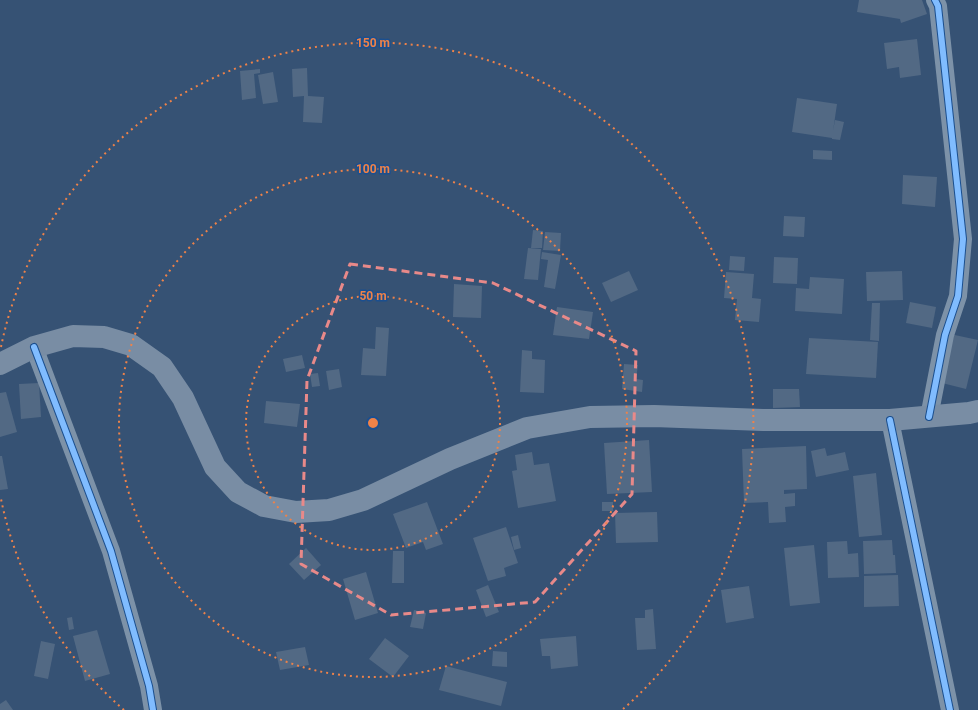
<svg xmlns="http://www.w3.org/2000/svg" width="978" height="710" font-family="Roboto,sans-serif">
	<rect width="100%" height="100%" fill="#365274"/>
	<!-- building -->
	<g fill="#526984">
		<path d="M859 0H922L927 14 901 23 900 19 857 12Z"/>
		<path d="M917 39 921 75 900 78 899 67 887 69 884 43Z"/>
		<path d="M307 68 308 96 324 97 322 123 303 122 304 96 293 97 292 69Z"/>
		<path d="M260 69V73L254 74 256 98 242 100 240 71Z"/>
		<path d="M273 72 278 102 263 104 258 75Z"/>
		<path d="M797 98 837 104 833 131 835 120 844 122 840 140 832 139V138L792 132Z"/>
		<path d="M813 150 832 151V160L813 159Z"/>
		<path d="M903 175 937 177 935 207 902 204Z"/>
		<path d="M784 216 805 217 804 237 783 236Z"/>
		<path d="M533 230 543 231 542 248H531Z"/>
		<path d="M545 232 561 233 560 251 543 250Z"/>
		<path d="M528 248 541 249 538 280 524 279Z"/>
		<path d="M542 252 561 255 555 289 544 287 548 260 541 259Z"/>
		<path d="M730 256 745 257 744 271 729 270Z"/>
		<path d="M774 257 798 258 797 284 773 283Z"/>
		<path d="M629 271 638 290 611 302 602 283Z"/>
		<path d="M902 271 903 300 867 301 866 272Z"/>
		<path d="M726 272 754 274 752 298 761 299 759 322 735 320 737 299 724 298Z"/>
		<path d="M810 277 844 279 842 314 795 311 796 288 809 289Z"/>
		<path d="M454 284 482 286 481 318 453 317Z"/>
		<path d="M910 302 936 307 932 328 906 323Z"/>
		<path d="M872 303H880L879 341 870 340Z"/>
		<path d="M557 307 593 312 589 339 553 335Z"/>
		<path d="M376 327 389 328 386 376 361 375 363 348 375 349Z"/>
		<path d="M950 334 978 340 966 389 938 382Z"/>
		<path d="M809 338 878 342 876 378 806 374Z"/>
		<path d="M522 350 532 351V359L545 360 544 393 520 392Z"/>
		<path d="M302 355 305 368 286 372 283 359Z"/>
		<path d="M624 364 638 365 636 379 643 380 642 392 622 389Z"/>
		<path d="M339 369 342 387 329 390 326 371Z"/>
		<path d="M318 373 320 386 312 387 310 374Z"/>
		<path d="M39 383 41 417 21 419 19 384Z"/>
		<path d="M773 389H799L800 407 773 408Z"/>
		<path d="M6 392 17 432 0 437V393Z"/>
		<path d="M266 401 300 404 297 427 264 423Z"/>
		<path d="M649 440 652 492 607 494 604 443Z"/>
		<path d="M806 446 807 489 784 490V494L795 493V506L785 507 786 522 769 523 768 502 744 503 742 449Z"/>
		<path d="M825 448 827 456 845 452 849 470 816 477 811 451Z"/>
		<path d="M532 452 534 465 549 463 556 501 518 508 512 471 517 470 515 455Z"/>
		<path d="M0 456H2L8 489 0 490Z"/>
		<path d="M876 473 882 535 859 537 853 476Z"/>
		<path d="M427 502 443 544 426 550 423 542 406 548 393 514Z"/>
		<rect x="602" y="502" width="11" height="9"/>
		<path d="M657 512 658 542 616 543 615 513Z"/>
		<path d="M506 527 518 563 504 568 506 576 488 581 473 538Z"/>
		<path d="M518 535 521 548 514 550 511 537Z"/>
		<path d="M892 540 893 555H895L896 573 864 574 863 541Z"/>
		<path d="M847 541 848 554 858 553 859 577 828 578 827 542Z"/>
		<path d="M814 545 820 603 790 606 784 548Z"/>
		<path d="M306 548 321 565 304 580 289 564Z"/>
		<path d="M393 551H404V583H392Z"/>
		<path d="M366 572 378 613 355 620 343 579Z"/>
		<path d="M898 575 899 606 864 607V576Z"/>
		<path d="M488 585 499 612 486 617 476 590Z"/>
		<path d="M749 586 754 618 726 623 721 590Z"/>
		<path d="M653 609 656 649 637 650 635 618H645V610Z"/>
		<path d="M414 610 426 613 423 629 410 627Z"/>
		<path d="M72 617 74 629 69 630 67 618Z"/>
		<path d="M97 630 110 674 85 681 73 636Z"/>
		<path d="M576 636 578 666 551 669 550 656H542L540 639Z"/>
		<path d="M385 638 409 656 393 677 369 659Z"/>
		<path d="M41 641 55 644 48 679 34 676Z"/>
		<path d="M305 647 309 665 280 670 276 652Z"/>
		<path d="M493 651 507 652V667L492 666Z"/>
		<path d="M446 666 507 682 501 706 439 690Z"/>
		<path d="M6 700 13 710H0V704Z"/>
	</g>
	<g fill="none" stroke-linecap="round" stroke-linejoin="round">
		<!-- minor -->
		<g stroke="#7d92a8" stroke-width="18">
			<path d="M34 347 111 551 149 686 153 710"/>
			<path d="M929 417 945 335 958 296 963 239 938 6 935 0"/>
			<path d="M890 420 950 710"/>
		</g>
		<!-- secondary -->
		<path stroke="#798da4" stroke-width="22" d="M0 364 34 347 73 336 104 337 131 345 162 367 183 398 215 467 238 492 264 506 296 512 329 510 363 500 450 459 527 428 590 417 654 416 763 420H890L969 413 978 411"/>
		<!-- cycleway casing -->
		<g stroke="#1b4f8f" stroke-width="8">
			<g id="cycleway">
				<path d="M34 347 111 551 149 686 153 710"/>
				<path d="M929 417 945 335 958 296 963 239 938 6 935 0"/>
				<path d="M890 420 950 710"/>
			</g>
		</g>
		<!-- cycleway -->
		<use href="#cycleway" stroke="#80bcff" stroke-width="6"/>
	</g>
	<!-- marked area -->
	<path fill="none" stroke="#e88989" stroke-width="3" stroke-dasharray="8 5" stroke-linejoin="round" d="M350 264 493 283 636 351 632 494 535 602 391 615 301 564 307 380Z"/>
	<!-- distance rings -->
	<g fill="none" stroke="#ee8249" stroke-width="2" stroke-dasharray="2 4">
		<circle cx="373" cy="423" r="127"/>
		<circle cx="373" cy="423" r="254"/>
		<path d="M124 710A380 380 0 0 1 1 499M1 347A380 380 0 1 1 622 710"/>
	</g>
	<circle cx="373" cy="423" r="6" fill="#ee8249" stroke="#1b4f8f" stroke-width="2"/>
	<g font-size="12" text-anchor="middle" font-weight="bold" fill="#ee8249" stroke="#1b4f8f" stroke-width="3" stroke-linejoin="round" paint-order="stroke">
		<text x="373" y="47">150 m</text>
		<text x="373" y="173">100 m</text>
		<text x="373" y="300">50 m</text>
	</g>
</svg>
